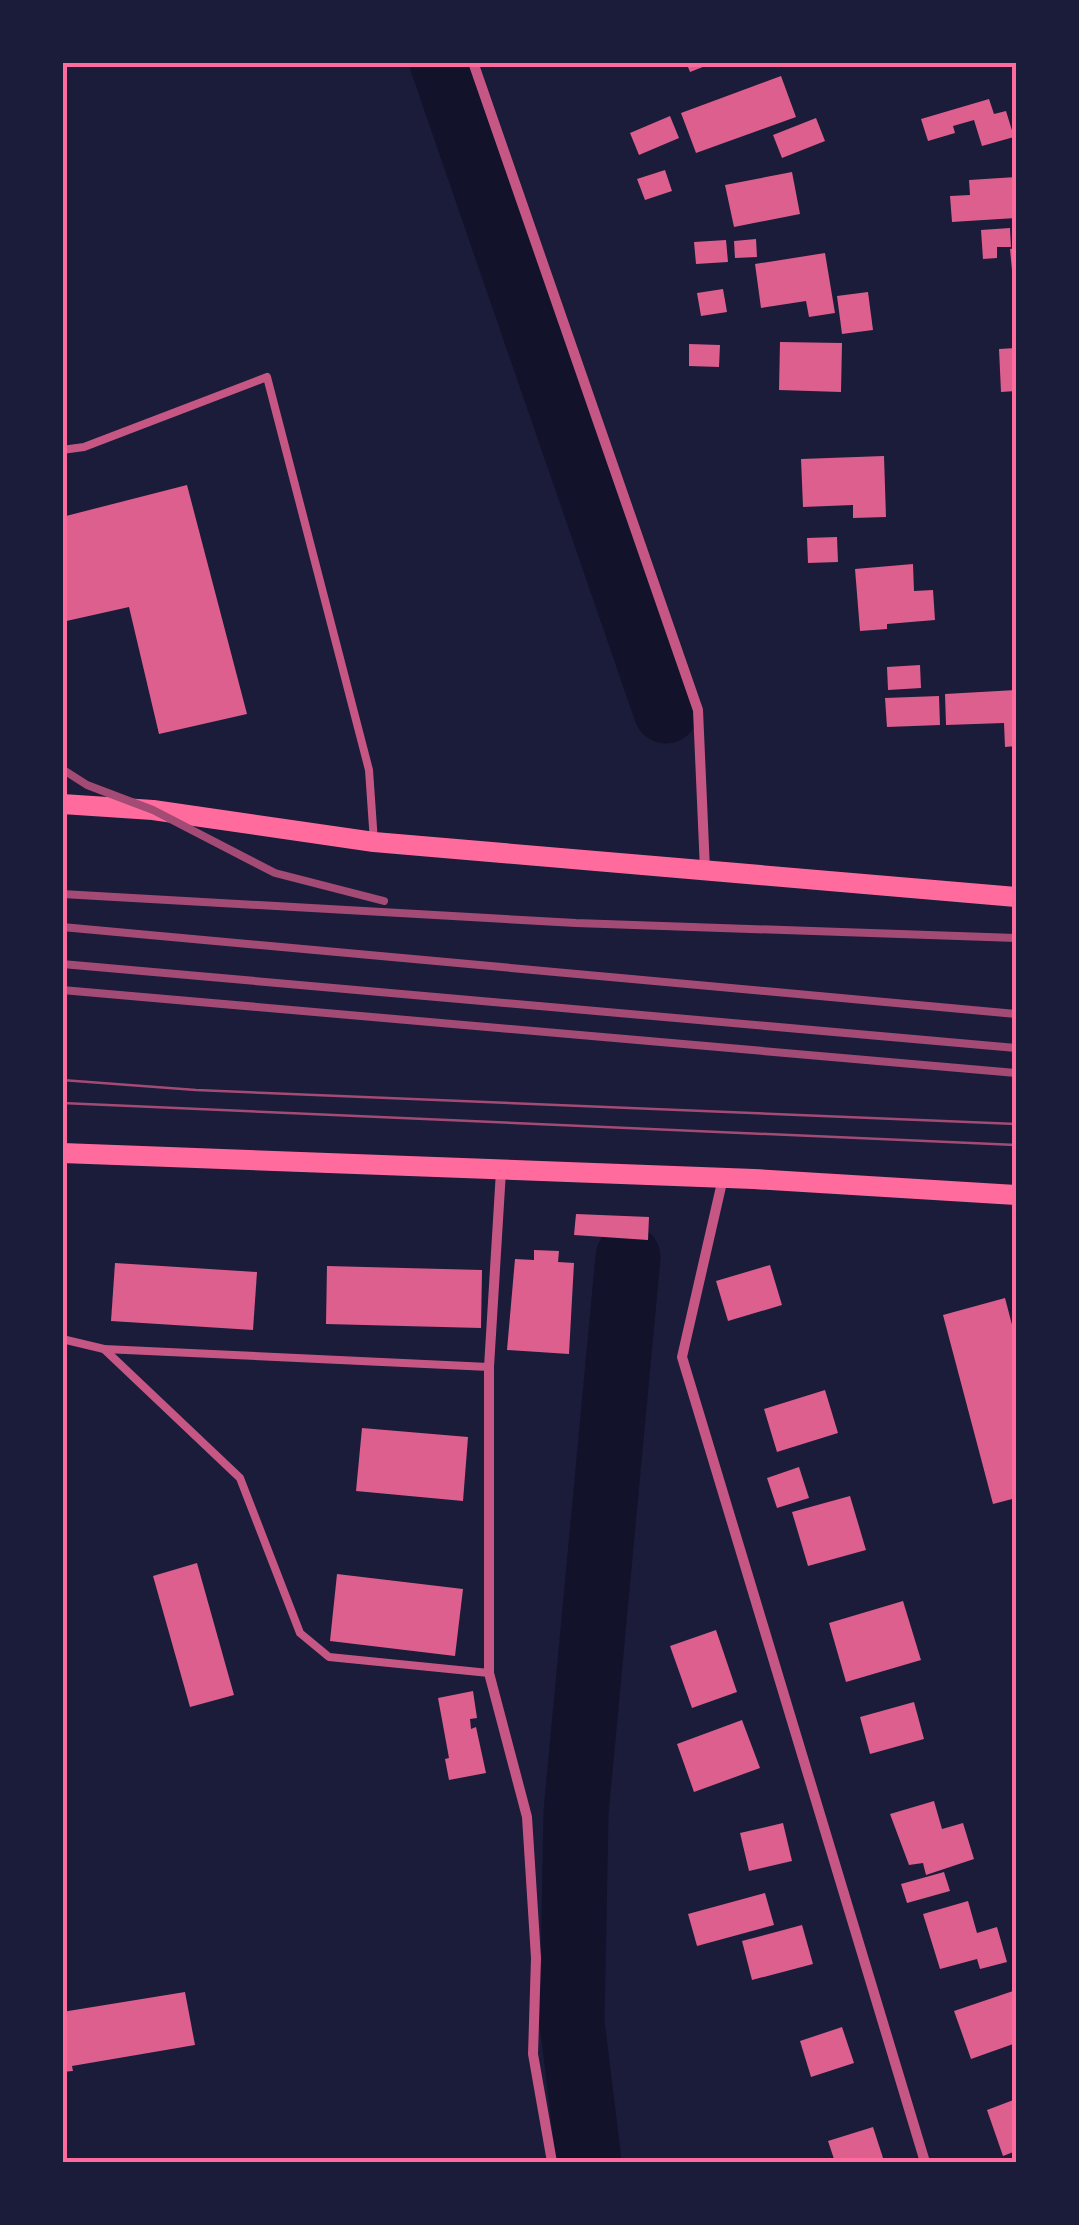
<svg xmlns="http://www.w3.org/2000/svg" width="1079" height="2225" font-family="'Noto Serif',serif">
	<rect width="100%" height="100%" fill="#1b1b3a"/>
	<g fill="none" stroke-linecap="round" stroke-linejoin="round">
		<!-- river -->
		<g stroke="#12122b" stroke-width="65">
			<path d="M442 62 666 711"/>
			<path d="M589 2162 572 2022 576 1813 628 1257"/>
		</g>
	</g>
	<!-- building -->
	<g fill="#dd5f8e">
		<path d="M686 62H713V63L690 72Z"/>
		<path d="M781 76 796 117 696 153 681 113Z"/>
		<path d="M989 99 994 114 1006 111 1014 137 982 146 974 120 953 126 955 133 928 141 921 119Z"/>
		<path d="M670 116 679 138 639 155 630 133Z"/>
		<path d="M816 118 825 141 782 158 773 135Z"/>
		<path d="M665 170 672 191 645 200 637 179Z"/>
		<path d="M792 172 800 214 734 227 725 185Z"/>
		<path d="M1016 177V218L952 222 950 196 970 195 969 180Z"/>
		<path d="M1010 228 1011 247H997V258L983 259 981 230Z"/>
		<path d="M756 239 757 257 735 258 734 241Z"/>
		<path d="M726 240 728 262 696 264 694 242Z"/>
		<path d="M1016 248V291H1014L1010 249Z"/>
		<path d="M825 253 835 313 809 317 806 301 761 308 755 264Z"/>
		<path d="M723 289 727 312 701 316 697 293Z"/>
		<path d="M868 292 873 330 842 334 837 296Z"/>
		<path d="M780 342 842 343 841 392 779 390Z"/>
		<path d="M689 344 720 345 719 367 689 366Z"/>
		<path d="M1016 348V391L1001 392 999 349Z"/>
		<path d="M884 456 886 517 853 518V505L803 507 801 459Z"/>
		<path d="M187 485 247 714 159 734 129 607 62 622V517Z"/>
		<path d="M837 537 838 562 808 563 807 538Z"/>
		<path d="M913 564 914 591 933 590 935 620 887 624V629L860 631 855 569Z"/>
		<path d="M920 665 921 688 888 690 887 667Z"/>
		<path d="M1016 690V746L1005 747 1004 723 946 725 945 694Z"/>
		<path d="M939 696 940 725 887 727 885 698Z"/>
		<path d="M576 1214 649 1217 648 1240 574 1235Z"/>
		<path d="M534 1250 559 1251 558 1262 574 1263 569 1354 507 1350 515 1259 534 1260Z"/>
		<path d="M115 1263 257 1272 253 1330 111 1321Z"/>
		<path d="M770 1265 782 1305 728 1321 716 1281Z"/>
		<path d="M327 1266 482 1270 481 1328 326 1324Z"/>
		<path d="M1005 1298 1016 1340V1498L993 1504 943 1315Z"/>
		<path d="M825 1390 838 1433 777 1452 764 1409Z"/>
		<path d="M362 1428 468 1437 463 1501 356 1491Z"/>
		<path d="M799 1467 809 1498 777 1508 767 1478Z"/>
		<path d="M850 1496 866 1550 808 1566 792 1512Z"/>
		<path d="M197 1563 234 1695 190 1707 153 1576Z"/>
		<path d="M337 1574 463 1589 455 1656 330 1641Z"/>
		<path d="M903 1601 921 1660 846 1682 829 1623Z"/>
		<path d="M716 1630 737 1692 692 1708 670 1646Z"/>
		<path d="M473 1691 477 1718 470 1719 471 1729 476 1727 486 1773 449 1780 445 1759 449 1758 438 1698Z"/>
		<path d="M914 1702 924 1739 870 1754 860 1717Z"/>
		<path d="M742 1720 760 1768 694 1792 677 1744Z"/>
		<path d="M934 1801 942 1829 963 1823 974 1859 926 1875 923 1863 909 1865 890 1814Z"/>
		<path d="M783 1823 792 1861 749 1871 740 1833Z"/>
		<path d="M944 1872 950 1891 907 1903 901 1884Z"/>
		<path d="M765 1893 774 1925 697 1946 688 1914Z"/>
		<path d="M968 1901 977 1933 997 1927 1007 1962 980 1969 977 1959 940 1969 923 1914Z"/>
		<path d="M802 1925 813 1964 752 1980 742 1941Z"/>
		<path d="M1016 1990V2043L971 2059 954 2011Z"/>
		<path d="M185 1992 195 2045 72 2066 73 2071 62 2072V2012Z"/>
		<path d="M842 2027 854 2063 811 2077 800 2041Z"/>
		<path d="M1016 2099V2151L1003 2156 987 2110Z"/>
		<path d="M873 2127 884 2161 835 2162 828 2141Z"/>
	</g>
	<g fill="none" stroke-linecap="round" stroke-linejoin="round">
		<!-- service -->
		<g stroke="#c65784" stroke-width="8">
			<path d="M62 450 84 447 267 377 369 770 374 842"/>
			<path d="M62 1339 104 1349 240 1478 300 1633 329 1657 489 1673"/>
			<path d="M104 1349 489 1367"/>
		</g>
		<!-- minor -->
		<g stroke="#c65784" stroke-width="10">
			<path d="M473 62 698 710 705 870"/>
			<path d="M501 1171 489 1367V1673L527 1817 536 1958 533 2054 552 2162"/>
			<path d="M723 1178 682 1357 925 2162"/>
		</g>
		<!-- secondary -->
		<g stroke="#ff6b9d" stroke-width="20">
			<path d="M62 804 153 810 374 842 1016 897"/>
			<path d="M62 1153 754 1179 1016 1195"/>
		</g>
		<!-- tram -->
		<g stroke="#a44b75" stroke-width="2.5">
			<path d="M62 1080 196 1090 1016 1124"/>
			<path d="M62 1103 1016 1145"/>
		</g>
		<!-- rail -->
		<g stroke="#a44b75" stroke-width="8">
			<path d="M62 769 87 785 153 810 275 873 384 901"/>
			<path d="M62 894 576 923 1016 938"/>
			<path d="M62 927 1016 1014"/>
			<path d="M62 964 1016 1048"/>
			<path d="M62 990 1016 1073"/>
		</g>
	</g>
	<!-- border -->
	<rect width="1079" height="2225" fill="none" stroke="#1b1b3a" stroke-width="130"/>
	<rect x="65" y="65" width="949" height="2095" fill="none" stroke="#ff6b9d" stroke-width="4"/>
</svg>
